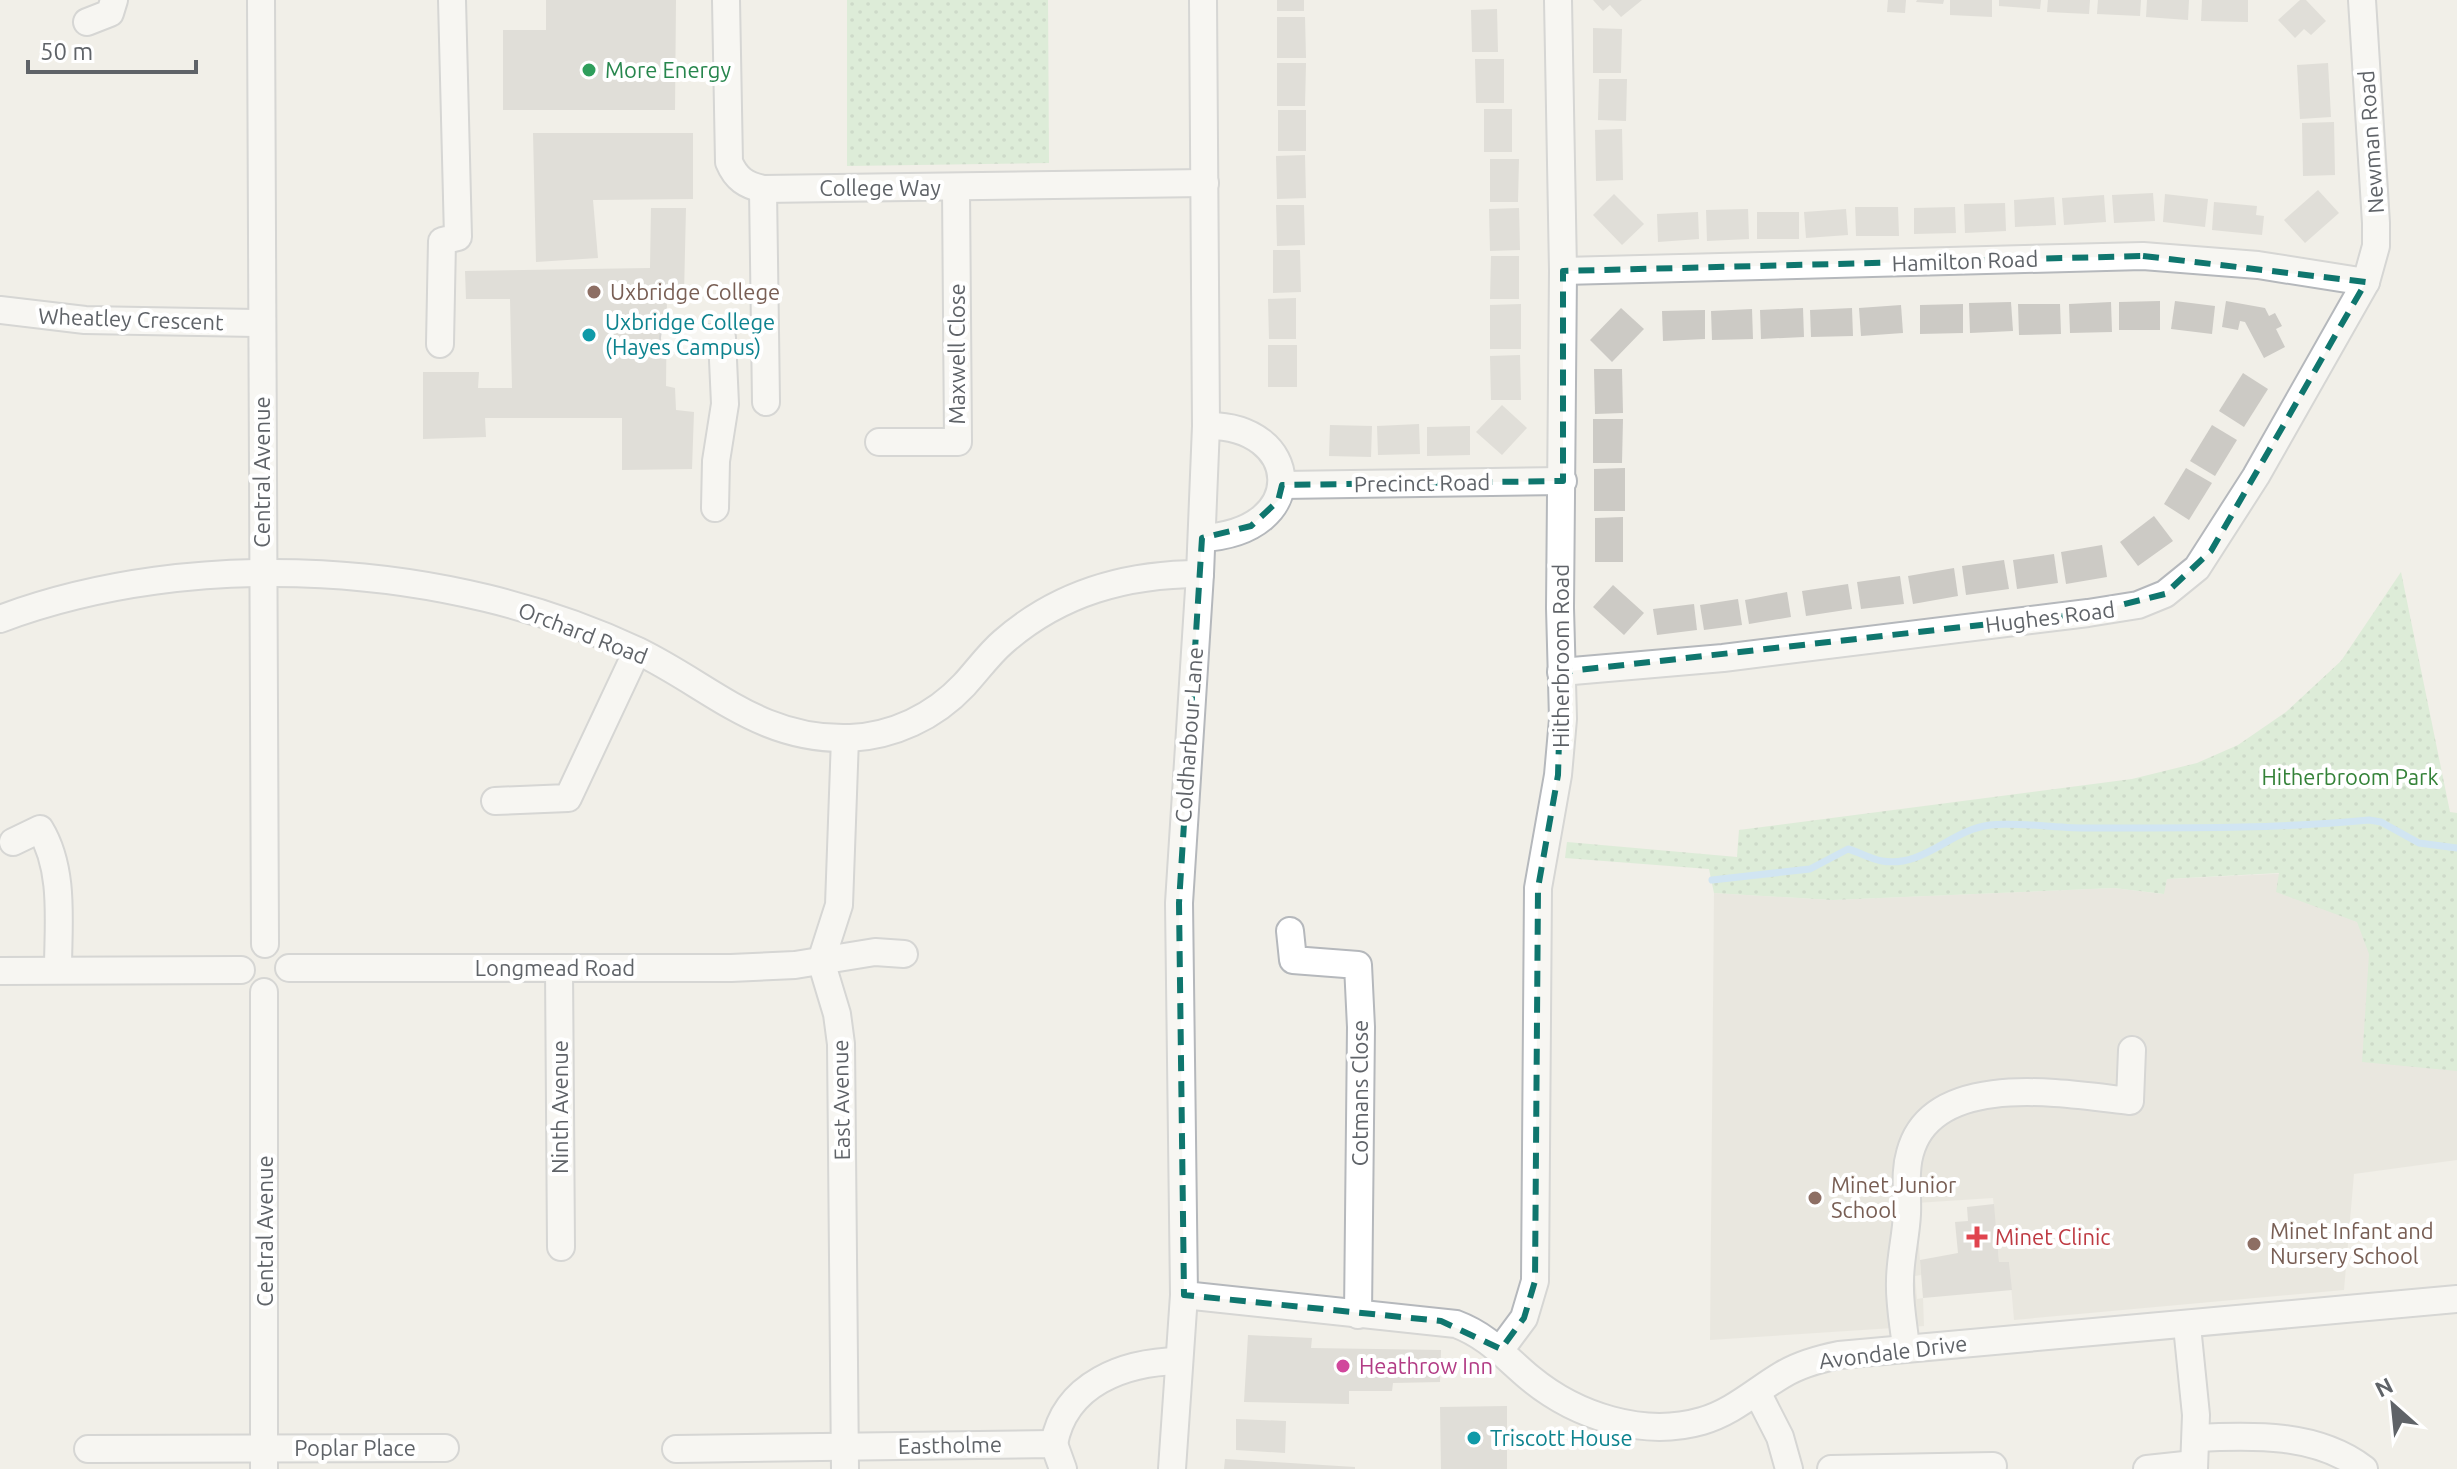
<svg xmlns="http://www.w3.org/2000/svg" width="2457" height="1469" font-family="Ubuntu,sans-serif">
	<defs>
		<pattern id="park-dots" width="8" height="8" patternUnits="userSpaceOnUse" patternTransform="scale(2)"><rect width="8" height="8" fill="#c5e8c5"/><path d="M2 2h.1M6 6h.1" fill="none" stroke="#a3c0a4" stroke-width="1.8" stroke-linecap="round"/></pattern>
	</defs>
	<rect width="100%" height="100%" fill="#f1efe8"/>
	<!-- education -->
	<path fill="#e1ded6" d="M2457 865V1160L2354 1174 2344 1290 2014 1320 2009 1262H1999L1993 1198 1916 1203 1921 1275 1915 1276 1917 1299 1923 1298 1924 1326 1710 1340 1714 893 1833 900 2114 888 2163 894 2167 879Z"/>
	<!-- park -->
	<g fill="url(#park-dots)">
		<path d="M847 0H1048L1049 163 847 166Z"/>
		<path d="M2401 572 2450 812 2457 813V1071L2362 1062 2369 954 2357 922 2276 892 2279 873 2167 879 2164 894 2114 888 1833 900 1714 893 1709 869 1565 858 1567 842 1737 857 1739 830 2132 779 2197 763 2238 745 2286 712 2341 661Z"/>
	</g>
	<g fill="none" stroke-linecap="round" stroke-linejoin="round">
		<!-- stream -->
		<path stroke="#aadaff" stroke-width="7" d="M1712 880 1810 869 1848 849C1859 852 1870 859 1882 861 1924 868 1950 830 1990 825 2016 822 2059 828 2088 828 2182 828 2275 829 2369 820L2381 822 2419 843 2457 848"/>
	</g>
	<!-- building -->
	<g fill="#cccac5">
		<path d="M546 0H676L675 110H503V30H546Z"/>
		<rect x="1277" y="0" width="27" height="11"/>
		<path d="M1593 0H1642L1621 17 1610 5 1603 11Z"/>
		<path d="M1888 0H1906L1905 13 1887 12Z"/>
		<path d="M1917 0H1944L1943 4 1916 2Z"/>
		<path d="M1950 0H1992V17L1950 15Z"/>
		<path d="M1999 0H2041L2040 9 1999 6Z"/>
		<path d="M2048 0H2090L2089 14 2047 12Z"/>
		<path d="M2098 0H2141L2140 16 2097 14Z"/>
		<path d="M2147 0H2189L2188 20 2146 17Z"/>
		<path d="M2202 0H2248V22L2201 21Z"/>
		<path d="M2300 0H2306L2326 21 2311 35 2304 29 2295 38 2278 20Z"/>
		<path d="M1497 9 1498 52H1472L1471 10Z"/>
		<path d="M1277 17H1305L1306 58H1277Z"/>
		<path d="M1593 28 1622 29 1621 73H1593Z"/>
		<path d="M1475 59H1504V103H1476Z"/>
		<path d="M1277 63H1306L1305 106H1277Z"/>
		<path d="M2328 63 2331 117 2300 119 2297 65Z"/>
		<path d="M1599 79H1627L1626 121 1598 120Z"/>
		<rect x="1484" y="109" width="28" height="43"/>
		<rect x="1278" y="110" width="28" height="41"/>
		<path d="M2334 122 2335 175 2303 176 2302 123Z"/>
		<path d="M1622 129 1623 180 1596 181 1595 130Z"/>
		<path d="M533 133H693V199L593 200 598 258 536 262Z"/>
		<path d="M1305 155 1306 198 1277 199 1276 156Z"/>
		<path d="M1490 159H1519L1518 202H1490Z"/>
		<path d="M2318 190 2339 213 2305 243 2284 220Z"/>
		<path d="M2153 193 2155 221 2114 223 2112 195Z"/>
		<path d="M1614 194 1644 224 1622 245 1593 215Z"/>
		<path d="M2165 194 2208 199 2205 227 2163 222Z"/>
		<path d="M2104 195 2106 222 2064 225 2062 198Z"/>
		<path d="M2054 197 2056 225 2015 227 2014 200Z"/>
		<path d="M2214 202 2257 206 2256 215 2264 216 2262 235 2212 230Z"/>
		<path d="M2005 203 2006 231 1965 233 1964 204Z"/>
		<path d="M1276 205H1304L1305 245 1277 246Z"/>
		<path d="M1855 207H1898L1899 236H1856Z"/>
		<path d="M1955 207 1956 233 1914 234V208Z"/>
		<path d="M651 208H686L684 294H667L666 386 675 388 676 410 694 412 692 469 622 470V418H485L486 437 423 439V372H479L478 388H512L510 299H466L465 271 650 268Z"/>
		<path d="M1519 208 1520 250 1490 251 1489 209Z"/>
		<path d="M1748 209 1749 239 1707 241 1706 210Z"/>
		<path d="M1846 209 1848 235 1806 238 1804 212Z"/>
		<path d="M1698 212 1699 239 1658 242 1657 214Z"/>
		<rect x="1757" y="212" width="42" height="27"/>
		<path d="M1273 250H1300L1301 292 1273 293Z"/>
		<path d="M1491 256H1519V299H1490Z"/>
		<path d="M1296 298V339H1269L1268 299Z"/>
		<path d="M2160 301V330H2119V302Z"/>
		<path d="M2175 301 2215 306 2212 334 2171 329Z"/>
		<path d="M2226 301 2265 308 2269 316 2275 313 2282 326 2276 329 2285 347 2264 358 2245 322 2240 321 2238 330 2222 327Z"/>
		<path d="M2011 302 2013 331 1970 333 1969 303Z"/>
		<path d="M2111 302 2112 332 2070 333 2069 304Z"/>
		<path d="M1521 304V349H1490V305Z"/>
		<path d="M1963 304V333L1920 334V305Z"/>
		<path d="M2018 304H2060L2061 334 2019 335Z"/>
		<path d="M1901 305 1903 333 1861 336 1859 308Z"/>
		<path d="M1621 308 1644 329 1612 362 1590 340Z"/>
		<path d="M1803 308 1804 337 1761 339 1760 310Z"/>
		<path d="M1852 308 1853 336 1811 337 1810 310Z"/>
		<path d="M1752 309 1753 339 1712 340 1711 311Z"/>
		<path d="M1705 310V339L1663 341 1662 311Z"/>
		<rect x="1268" y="345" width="29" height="42"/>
		<path d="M1520 355 1521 400H1491L1490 356Z"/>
		<path d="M1594 369H1622L1623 413 1595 414Z"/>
		<path d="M2243 373 2268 389 2244 427 2219 411Z"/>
		<path d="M1502 405 1527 428 1502 455 1476 432Z"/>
		<path d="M1593 419H1623L1622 463H1593Z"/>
		<path d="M1419 424 1420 454 1378 455 1377 426Z"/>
		<path d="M1330 425 1372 426 1371 457 1329 456Z"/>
		<path d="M2212 425 2237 440 2215 476 2190 461Z"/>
		<path d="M1470 426V455L1427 456V427Z"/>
		<path d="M1625 468V511H1594V469Z"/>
		<path d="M2186 468 2212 483 2189 520 2164 504Z"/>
		<path d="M2154 516 2173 541 2138 566 2120 542Z"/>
		<path d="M1623 517V562H1595V518Z"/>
		<path d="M2102 545 2107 577 2066 584 2061 552Z"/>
		<path d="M2054 554 2058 583 2017 589 2013 560Z"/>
		<path d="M2004 560 2009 589 1966 595 1962 566Z"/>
		<path d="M1954 568 1958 596 1913 604 1908 576Z"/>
		<path d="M1900 576 1904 604 1861 609 1857 582Z"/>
		<path d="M1848 584 1852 609 1806 616 1802 591Z"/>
		<path d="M1613 585 1644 613 1624 635 1593 607Z"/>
		<path d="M1787 592 1791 617 1749 624 1745 600Z"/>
		<path d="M1738 599 1742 625 1704 630 1700 605Z"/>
		<path d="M1694 604 1697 630 1657 635 1653 609Z"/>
		<path d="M1994 1204 1999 1262H2009L2012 1290 1923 1298 1920 1260 1958 1253 1955 1222 1968 1221 1967 1207Z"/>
		<path d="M1248 1335 1312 1338 1311 1348 1441 1350 1440 1382 1393 1383 1392 1391H1349V1404L1244 1402Z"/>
		<path d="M1507 1406V1469H1441L1440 1407Z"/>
		<path d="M1236 1419 1286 1421 1285 1453 1236 1450Z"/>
		<path d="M1225 1459 1355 1467V1469H1224Z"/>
	</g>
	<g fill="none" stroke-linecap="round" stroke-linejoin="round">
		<!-- minor casing -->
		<g stroke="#b5b8bc" stroke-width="30">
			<g id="minor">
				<path d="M261 0 265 944"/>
				<path d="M726 0 729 162C736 179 746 185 763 189L1205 183"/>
				<path d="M87 22 110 13 114 0"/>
				<path d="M763 189 766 402"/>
				<path d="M1563 271 2143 256 2258 265 2366 282"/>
				<path d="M0 310 85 320 262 323"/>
				<path d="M674 338H722L725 404 716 461 715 508"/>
				<path d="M440 344 442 241 458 237 452 0"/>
				<path d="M879 442H958L956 188"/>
				<path d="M1282 485 1563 481"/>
				<path d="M1202 538C1312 532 1302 424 1206 426"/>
				<path d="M0 619C195 546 450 562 638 651 712 687 760 741 850 738 893 736 934 717 964 685 977 671 989 654 1003 642 1060 592 1127 574 1200 574"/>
				<path d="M1561 672 1723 658 2088 613 2138 605 2165 594 2197 568 2256 476 2366 282 2376 246V223L2362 0"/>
				<path d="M845 738 839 905 821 961 837 1014 841 1044 845 1469"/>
				<path d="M495 801 568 798 637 651"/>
				<path d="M13 842 40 829C65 870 58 924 58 970"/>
				<path d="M1290 931 1293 960 1358 965 1361 1027 1358 1315"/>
				<path d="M289 968H731L795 965 875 952 904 954"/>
				<path d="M559 968 561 1247"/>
				<path d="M0 971 241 970"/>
				<path d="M264 992V1469"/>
				<path d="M1184 1295 1456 1324C1488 1336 1505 1357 1530 1378 1576 1416 1643 1438 1702 1421 1733 1412 1755 1391 1782 1375 1800 1364 1819 1359 1839 1355L2457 1299"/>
				<path d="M2187 1326 2196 1415 2194 1469"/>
				<path d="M1906 1348C1904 1327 1899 1303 1900 1281 1900 1259 1906 1236 1907 1214 1908 1193 1904 1173 1910 1153 1932 1069 2067 1094 2130 1101L2132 1050"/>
				<path d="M1501 1349 1524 1318 1535 1281 1538 888 1558 775 1563 719 1560 608 1563 271 1558 0"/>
				<path d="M1757 1392 1780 1437 1789 1469"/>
				<path d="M2196 1438C2253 1435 2317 1433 2364 1469"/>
				<path d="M1054 1444C1065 1383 1125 1362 1179 1361"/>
				<path d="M88 1449 445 1448"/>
				<path d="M676 1449 1054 1444 1063 1469"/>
				<path d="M1172 1469 1184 1295 1179 903 1200 574 1206 426 1203 0"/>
				<path d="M1831 1469 1993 1466"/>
				<path d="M2147 1469 2194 1464"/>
			</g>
		</g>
		<!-- minor -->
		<use href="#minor" stroke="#fff" stroke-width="26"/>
	</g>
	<!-- marked area -->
	<path d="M0 0H2457V1469H0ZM2143 256 2366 282 2211 551 2165 594 2088 613 1561 672 1558 775 1538 888 1535 1281 1524 1318 1501 1349 1441 1321 1184 1295 1179 903 1202 538 1251 526 1278 501 1282 485 1563 481V271Z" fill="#f1efe8" fill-opacity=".55" fill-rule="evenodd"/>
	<path fill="none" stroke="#0f766e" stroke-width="6" stroke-dasharray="16 10" stroke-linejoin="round" d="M2143 256 2366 282 2211 551 2165 594 2088 613 1561 672 1558 775 1538 888 1535 1281 1524 1318 1501 1349 1441 1321 1184 1295 1179 903 1202 538 1251 526 1278 501 1282 485 1563 481V271Z"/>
	<!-- markers -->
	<circle fill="#2e9e5b" stroke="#fff" stroke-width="3" cx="589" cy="70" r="8"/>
	<g fill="#8d6e63" stroke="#fff" stroke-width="3">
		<circle cx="594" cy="292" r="8"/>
		<circle cx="1815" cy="1198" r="8"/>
		<circle cx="2254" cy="1244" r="8"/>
	</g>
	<g fill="#0f9aa8" stroke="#fff" stroke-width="3">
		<circle cx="589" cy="335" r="8"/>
		<circle cx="1474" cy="1438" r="8"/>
	</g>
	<path fill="#e0444e" stroke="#fff" stroke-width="3" d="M1973 1225h8v8h8v8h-8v8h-8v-8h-8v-8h8z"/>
	<circle fill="#d1479c" stroke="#fff" stroke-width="3" cx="1343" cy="1366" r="8"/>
	<g text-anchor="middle" stroke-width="8" stroke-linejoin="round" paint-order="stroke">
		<!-- leisure labels -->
		<g font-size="22" fill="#27864d" stroke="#fff" text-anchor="start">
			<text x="605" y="78">More Energy</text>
		</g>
		<!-- street labels -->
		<g font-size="22" fill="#5f6368" stroke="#fff">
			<text transform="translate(2371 142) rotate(-94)" y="8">Newman Road</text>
			<text x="880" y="196">College Way</text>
			<text transform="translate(1965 261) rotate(-2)" y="8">Hamilton Road</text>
			<text transform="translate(131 319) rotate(2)" y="8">Wheatley Crescent</text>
			<text transform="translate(957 354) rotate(-90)" y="8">Maxwell Close</text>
			<text transform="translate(262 472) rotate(-90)" y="8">Central Avenue</text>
			<text transform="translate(1422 483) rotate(-1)" y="8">Precinct Road</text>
			<text transform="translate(2050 617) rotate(-7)" y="8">Hughes Road</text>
			<text transform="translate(583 633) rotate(21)" y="8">Orchard Road</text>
			<text transform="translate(1561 656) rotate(-90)" y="8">Hitherbroom Road</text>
			<text transform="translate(1189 735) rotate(-86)" y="8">Coldharbour Lane</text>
			<text x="555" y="976">Longmead Road</text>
			<text transform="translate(1360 1093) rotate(-90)" y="8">Cotmans Close</text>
			<text transform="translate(841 1100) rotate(-91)" y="8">East Avenue</text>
			<text transform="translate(560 1107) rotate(-90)" y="8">Ninth Avenue</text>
			<text transform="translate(265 1231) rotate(-90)" y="8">Central Avenue</text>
			<text transform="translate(1893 1352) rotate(-7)" y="8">Avondale Drive</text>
			<text transform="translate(950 1445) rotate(-1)" y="8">Eastholme</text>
			<text x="355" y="1456">Poplar Place</text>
		</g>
		<!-- education labels -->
		<g font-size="22" fill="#785e54" stroke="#fff" text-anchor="start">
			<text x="610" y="300">Uxbridge College</text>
			<text x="1831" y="1193">Minet Junior<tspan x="1831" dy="25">School</tspan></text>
			<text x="2270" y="1239">Minet Infant and<tspan x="2270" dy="25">Nursery School</tspan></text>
		</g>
		<!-- culture labels -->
		<g font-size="22" fill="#0d838f" stroke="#fff" text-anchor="start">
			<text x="605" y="330">Uxbridge College<tspan x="605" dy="25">(Hayes Campus)</tspan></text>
			<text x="1490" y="1446">Triscott House</text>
		</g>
		<!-- park labels -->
		<g font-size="22" fill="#348238" stroke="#fff">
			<text x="2350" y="785">Hitherbroom Park</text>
		</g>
		<!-- health labels -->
		<g font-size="22" fill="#be3a42" stroke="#fff" text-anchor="start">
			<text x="1995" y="1245">Minet Clinic</text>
		</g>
		<!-- hotel labels -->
		<g font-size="22" fill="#b23c85" stroke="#fff" text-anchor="start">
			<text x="1359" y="1374">Heathrow Inn</text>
		</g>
	</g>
	<!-- north arrow -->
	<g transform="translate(2393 1405) rotate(333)" stroke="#ffffff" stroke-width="6" paint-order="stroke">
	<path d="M0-6L14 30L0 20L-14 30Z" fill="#5f6368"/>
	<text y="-12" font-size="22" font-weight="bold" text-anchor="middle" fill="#5f6368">N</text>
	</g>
	<!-- scale -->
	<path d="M28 60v12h168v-12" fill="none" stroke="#5f6368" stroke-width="4"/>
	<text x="40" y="60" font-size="24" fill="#5f6368" stroke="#ffffff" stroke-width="6" paint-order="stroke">50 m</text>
</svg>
